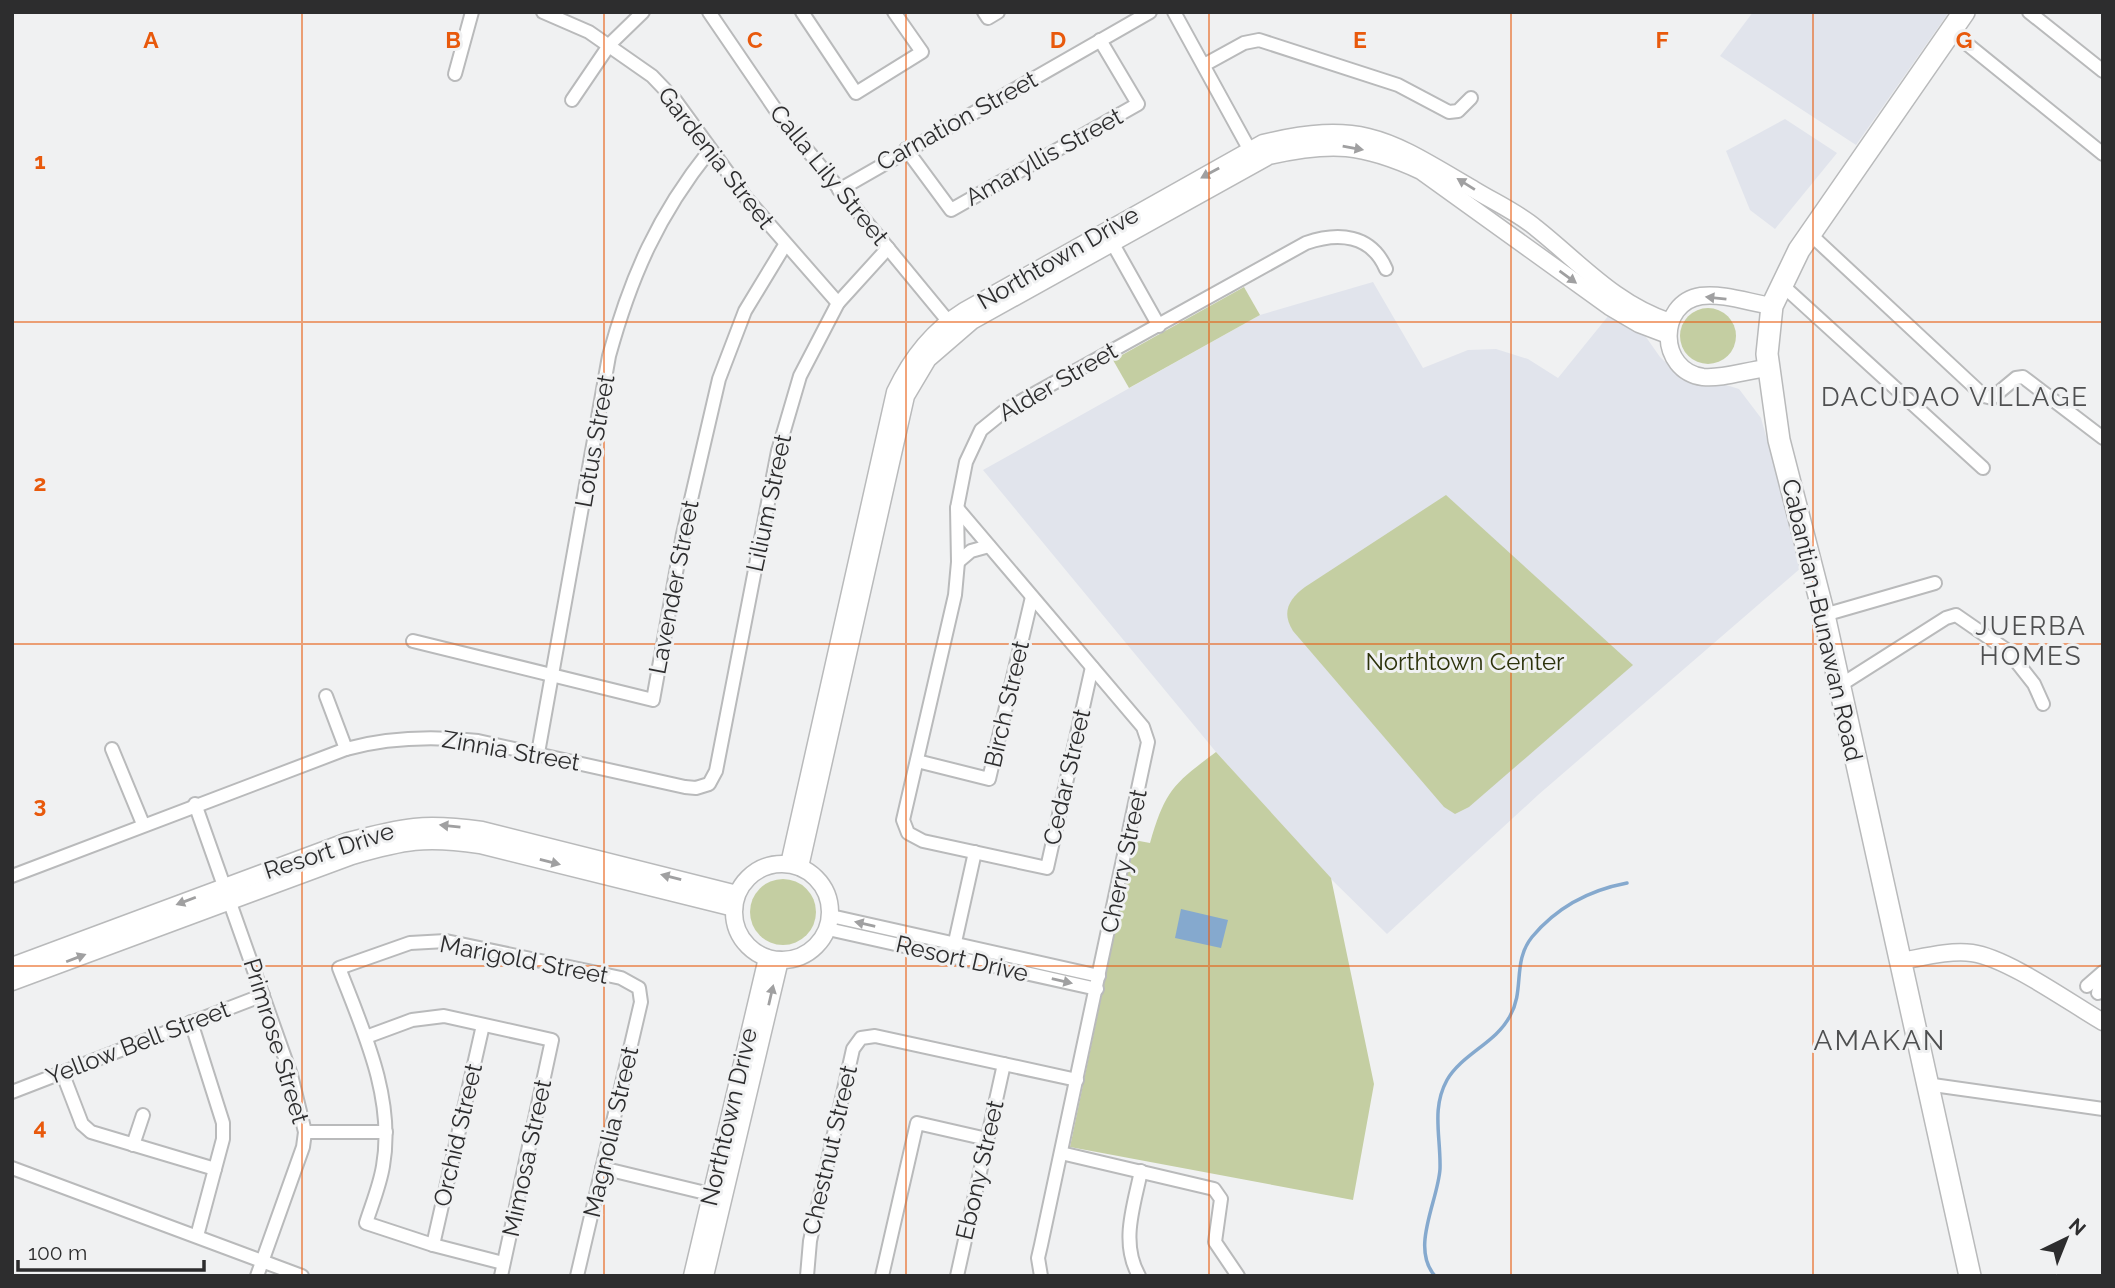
<svg xmlns="http://www.w3.org/2000/svg" width="2115" height="1288" font-family="Raleway,sans-serif">
	<rect width="100%" height="100%" fill="#f0f1f2"/>
	<!-- built -->
	<g fill="#e1e4ec">
		<path d="M1753 12H1949L1856 145 1720 56Z"/>
		<path d="M1785 119 1837 153 1775 229 1750 210 1726 151Z"/>
		<path d="M1373 282 1423 368 1468 350 1496 349 1528 359 1558 378 1609 315 1646 337 1660 357 1680 376 1691 381 1720 383 1739 389 1761 418 1802 567 1538 795 1387 934 1330 878 1216 752 983 470 1260 315Z"/>
	</g>
	<!-- green -->
	<g fill="#c4cea2">
		<path d="M1244 287 1260 315 1129 388 1113 360Z"/>
		<circle cx="1708" cy="336" r="28"/>
		<path d="M1446 495 1633 665 1469 807 1455 814 1444 807 1293 631C1281 612 1289 599 1305 587Z"/>
		<path d="M1216 752 1331 878 1374 1084 1353 1200 1070 1147 1134 840 1150 843C1165 791 1173 784 1216 752Z"/>
		<circle cx="783" cy="912" r="33"/>
	</g>
	<!-- water -->
	<path fill="#85a9ce" d="M1181 909 1228 920 1221 948 1175 938Z"/>
	<g fill="none" stroke-linecap="round" stroke-linejoin="round">
		<!-- stream -->
		<path stroke="#85a9ce" stroke-width="3.5" d="M1435 1276C1410 1248 1438 1201 1440 1169 1441 1137 1431 1109 1447 1080 1462 1054 1496 1043 1510 1016 1525 990 1512 962 1532 937 1557 907 1590 890 1627 883"/>
		<!-- minor casing -->
		<g stroke="#b9babb" stroke-width="16">
			<g id="minor">
				<path d="M543 12 589 32 652 76 675 100 747 199 838 303"/>
				<path d="M709 12 784 122 953 327"/>
				<path d="M802 12 856 93 922 52 894 12"/>
				<path d="M984 12 988 18 998 12"/>
				<path d="M1174 12 1253 156"/>
				<path d="M2029 12 2103 71"/>
				<path d="M1951 31 2103 154"/>
				<path d="M1204 65 1244 43 1259 40 1398 85 1449 112 1458 111 1471 98"/>
				<path d="M455 74 472 12"/>
				<path d="M572 100 610 44 643 12"/>
				<path d="M906 149 951 210 1138 104 1100 40"/>
				<path d="M839 190 1150 12"/>
				<path d="M1810 234 1984 396 1992 398 2016 378 2023 377 2103 438"/>
				<path d="M1109 237 1159 326"/>
				<path d="M1781 284 1983 468"/>
				<path d="M957 508 1143 727 1148 742 1041 1245 1038 1258 1041 1276"/>
				<path d="M958 562 971 551 989 546"/>
				<path d="M1824 615 1935 583"/>
				<path d="M413 641 653 700 683 534 719 379 745 311 785 245"/>
				<path d="M1092 667 1047 868 923 841 908 833 903 820 955 595 958 562 957 508 966 462 981 430 1007 409 1306 243C1338 232 1371 234 1386 269"/>
				<path d="M1839 686 1946 618 1956 615 2008 651 2034 684 2043 704"/>
				<path d="M326 696 346 749"/>
				<path d="M112 749 143 824"/>
				<path d="M538 753 609 356C631 276 658 215 710 150"/>
				<path d="M917 761 989 779 1032 597"/>
				<path d="M195 804 291 1075 305 1132 303 1147 257 1276"/>
				<path d="M12 876 346 749C390 737 432 736 478 741L685 787 696 788 709 784 716 771 778 451 800 376 838 303 888 248"/>
				<path d="M831 916 1099 976"/>
				<path d="M828 929 1097 989"/>
				<path d="M953 951 975 852"/>
				<path d="M2087 986 2103 972"/>
				<path d="M2098 993 2103 976"/>
				<path d="M191 1022 223 1123V1139L197 1236"/>
				<path d="M366 1037 412 1020 444 1016 552 1040 501 1276"/>
				<path d="M62 1072 82 1124 91 1132 215 1169"/>
				<path d="M1926 1084 2103 1109"/>
				<path d="M12 1092 263 995"/>
				<path d="M305 1132H386"/>
				<path d="M133 1145 143 1115"/>
				<path d="M1061 1153 1214 1189 1221 1199 1215 1242 1238 1276"/>
				<path d="M12 1168 302 1276"/>
				<path d="M602 1168 718 1196"/>
				<path d="M433 1245 483 1025"/>
				<path d="M503 1263 433 1245 366 1223C372 1204 380 1185 383 1166 395 1098 363 1030 339 968L410 943 446 941 621 978 639 988 641 1002 577 1276"/>
				<path d="M807 1276 810 1241 853 1049 861 1038 875 1036 1077 1080"/>
				<path d="M882 1276 917 1123 987 1139"/>
				<path d="M957 1276 1004 1064"/>
				<path d="M1139 1276C1120 1242 1134 1206 1141 1171"/>
			</g>
		</g>
		<!-- tertiary casing -->
		<g stroke="#b9babb" stroke-width="19">
			<g id="tertiary">
				<path d="M1768 368C1747 370 1723 379 1703 377 1658 371 1657 303 1701 296 1723 293 1751 303 1772 306"/>
				<circle cx="782" cy="912" r="48"/>
				<path d="M789 864 895 392C911 358 932 331 964 311L1263 143C1364 119 1389 140 1473 189 1494 202 1517 212 1536 228 1580 263 1615 304 1670 322"/>
				<path d="M800 867 906 396 928 359 972 321 1269 156C1332 142 1362 144 1421 171L1610 307 1639 324 1668 335"/>
				<path d="M1902 961C1924 957 1950 950 1972 953 2008 958 2070 1003 2103 1022"/>
				<path d="M12 966 348 841C404 826 424 822 482 830L737 894"/>
				<path d="M12 982 352 856C405 841 424 837 480 845L734 908"/>
				<path d="M692 1276 767 958"/>
				<path d="M705 1276 780 960"/>
			</g>
		</g>
		<!-- primary casing -->
		<g stroke="#b9babb" stroke-width="24">
			<path id="primary" d="M1964 12 1799 250 1772 306 1767 354 1779 440 1824 615 1970 1276"/>
		</g>
		<!-- minor -->
		<use href="#minor" stroke="#fff" stroke-width="12"/>
		<!-- tertiary -->
		<use href="#tertiary" stroke="#fff" stroke-width="16"/>
		<!-- primary -->
		<use href="#primary" stroke="#fff" stroke-width="21"/>
	</g>
	<!-- one-way arrows -->
	<defs><path id="oneway-solid" d="M-6-.8H1V-3.2L6.5 0L1 3.2V.8H-6Z" transform="scale(1.75)"/></defs>
	<g fill="#a0a0a1">
		<use href="#oneway-solid" transform="translate(1353 148) rotate(10)"/>
		<use href="#oneway-solid" transform="translate(1210 173) rotate(151)"/>
		<use href="#oneway-solid" transform="translate(1466 184) rotate(-148)"/>
		<use href="#oneway-solid" transform="translate(1568 277) rotate(36)"/>
		<use href="#oneway-solid" transform="translate(1716 298) rotate(-174)"/>
		<use href="#oneway-solid" transform="translate(450 826) rotate(-174)"/>
		<use href="#oneway-solid" transform="translate(550 862) rotate(14)"/>
		<use href="#oneway-solid" transform="translate(671 877) rotate(-166)"/>
		<use href="#oneway-solid" transform="translate(186 901) rotate(159)"/>
		<use href="#oneway-solid" transform="translate(865 924) rotate(-167)"/>
		<use href="#oneway-solid" transform="translate(76 958) rotate(-21)"/>
		<use href="#oneway-solid" transform="translate(1062 981) rotate(13)"/>
		<use href="#oneway-solid" transform="translate(771 995) rotate(-77)"/>
	</g>
	<!-- grid -->
	<path fill="none" stroke="#e8590c" stroke-width="2" stroke-opacity="0.55" d="M302 12V1276M604 12V1276M906 12V1276M1209 12V1276M1511 12V1276M1813 12V1276M12 322H2103M12 644H2103M12 966H2103"/>
	<g text-anchor="middle" stroke-width="6" stroke-linejoin="round" paint-order="stroke">
		<!-- street labels -->
		<g font-size="24" fill="#2d2d2e" stroke="#f0f1f2">
			<text transform="translate(957 121) rotate(-29)" y="8">Carnation Street</text>
			<text transform="translate(1044 157) rotate(-29)" y="8">Amaryllis Street</text>
			<text transform="translate(716 158) rotate(52)" y="8">Gardenia Street</text>
			<text transform="translate(829 175) rotate(51)" y="8">Calla Lily Street</text>
			<text transform="translate(1058 258) rotate(-30)" y="8">Northtown Drive</text>
			<text transform="translate(1058 382) rotate(-30)" y="8">Alder Street</text>
			<text transform="translate(595 441) rotate(-80)" y="8">Lotus Street</text>
			<text transform="translate(769 503) rotate(-78)" y="8">Lilium Street</text>
			<text transform="translate(674 587) rotate(-79)" y="8">Lavender Street</text>
			<text transform="translate(1822 620) rotate(77)" y="8">Cabantian-Bunawan Road</text>
			<text transform="translate(1007 704) rotate(-77)" y="8">Birch Street</text>
			<text transform="translate(511 751) rotate(10)" y="8">Zinnia Street</text>
			<text transform="translate(1067 777) rotate(-77)" y="8">Cedar Street</text>
			<text transform="translate(329 851) rotate(-18)" y="8">Resort Drive</text>
			<text transform="translate(1124 861) rotate(-78)" y="8">Cherry Street</text>
			<text transform="translate(962 959) rotate(13)" y="8">Resort Drive</text>
			<text transform="translate(524 960) rotate(11)" y="8">Marigold Street</text>
			<text transform="translate(276 1041) rotate(73)" y="8">Primrose Street</text>
			<text transform="translate(138 1043) rotate(-21)" y="8">Yellow Bell Street</text>
			<text transform="translate(729 1117) rotate(-77)" y="8">Northtown Drive</text>
			<text transform="translate(611 1132) rotate(-77)" y="8">Magnolia Street</text>
			<text transform="translate(458 1135) rotate(-77)" y="8">Orchid Street</text>
			<text transform="translate(830 1150) rotate(-77)" y="8">Chestnut Street</text>
			<text transform="translate(527 1158) rotate(-78)" y="8">Mimosa Street</text>
			<text transform="translate(980 1170) rotate(-77)" y="8">Ebony Street</text>
		</g>
		<!-- park labels -->
		<g font-size="24" fill="#2c320b" stroke="#f0f1f2">
			<text x="1465" y="670">Northtown Center</text>
		</g>
		<!-- neighbourhood labels -->
		<g font-size="26" letter-spacing="2" fill="#4f5051" stroke="#f0f1f2">
			<text x="1955" y="406">DACUDAO VILLAGE</text>
			<text x="2031" y="635">JUERBA<tspan x="2031" dy="30">HOMES</tspan></text>
		</g>
		<!-- quarter labels -->
		<g font-size="28" letter-spacing="2" fill="#4f5051" stroke="#f0f1f2">
			<text x="1880" y="1050">AMAKAN</text>
		</g>
	</g>
	<g font-size="23" text-anchor="middle" font-weight="bold" fill="#e8590c" stroke="#f0f1f2" stroke-width="6" stroke-linejoin="round" paint-order="stroke">
		<text x="151" y="48">A</text>
		<text x="453" y="48">B</text>
		<text x="755" y="48">C</text>
		<text x="1058" y="48">D</text>
		<text x="1360" y="48">E</text>
		<text x="1662" y="48">F</text>
		<text x="1964" y="48">G</text>
		<text x="40" y="169">1</text>
		<text x="40" y="491">2</text>
		<text x="40" y="813">3</text>
		<text x="40" y="1135">4</text>
	</g>
	<!-- border -->
	<rect width="2115" height="1288" fill="none" stroke="#2d2d2e" stroke-width="28"/>
	<!-- north arrow -->
	<g transform="translate(2066 1239) rotate(43)" stroke="#f0f1f2" stroke-width="5" paint-order="stroke">
	<path d="M0-5L12 26L0 18L-12 26Z" fill="#2d2d2e"/>
	<text y="-10" font-size="19" font-weight="bold" text-anchor="middle" fill="#2d2d2e">N</text>
	</g>
	<!-- scale -->
	<path d="M18 1260v10h186v-10" fill="none" stroke="#2d2d2e" stroke-width="3.5"/>
	<text x="28" y="1260" font-size="21" fill="#2d2d2e" stroke="#f0f1f2" stroke-width="5" paint-order="stroke">100 m</text>
</svg>
